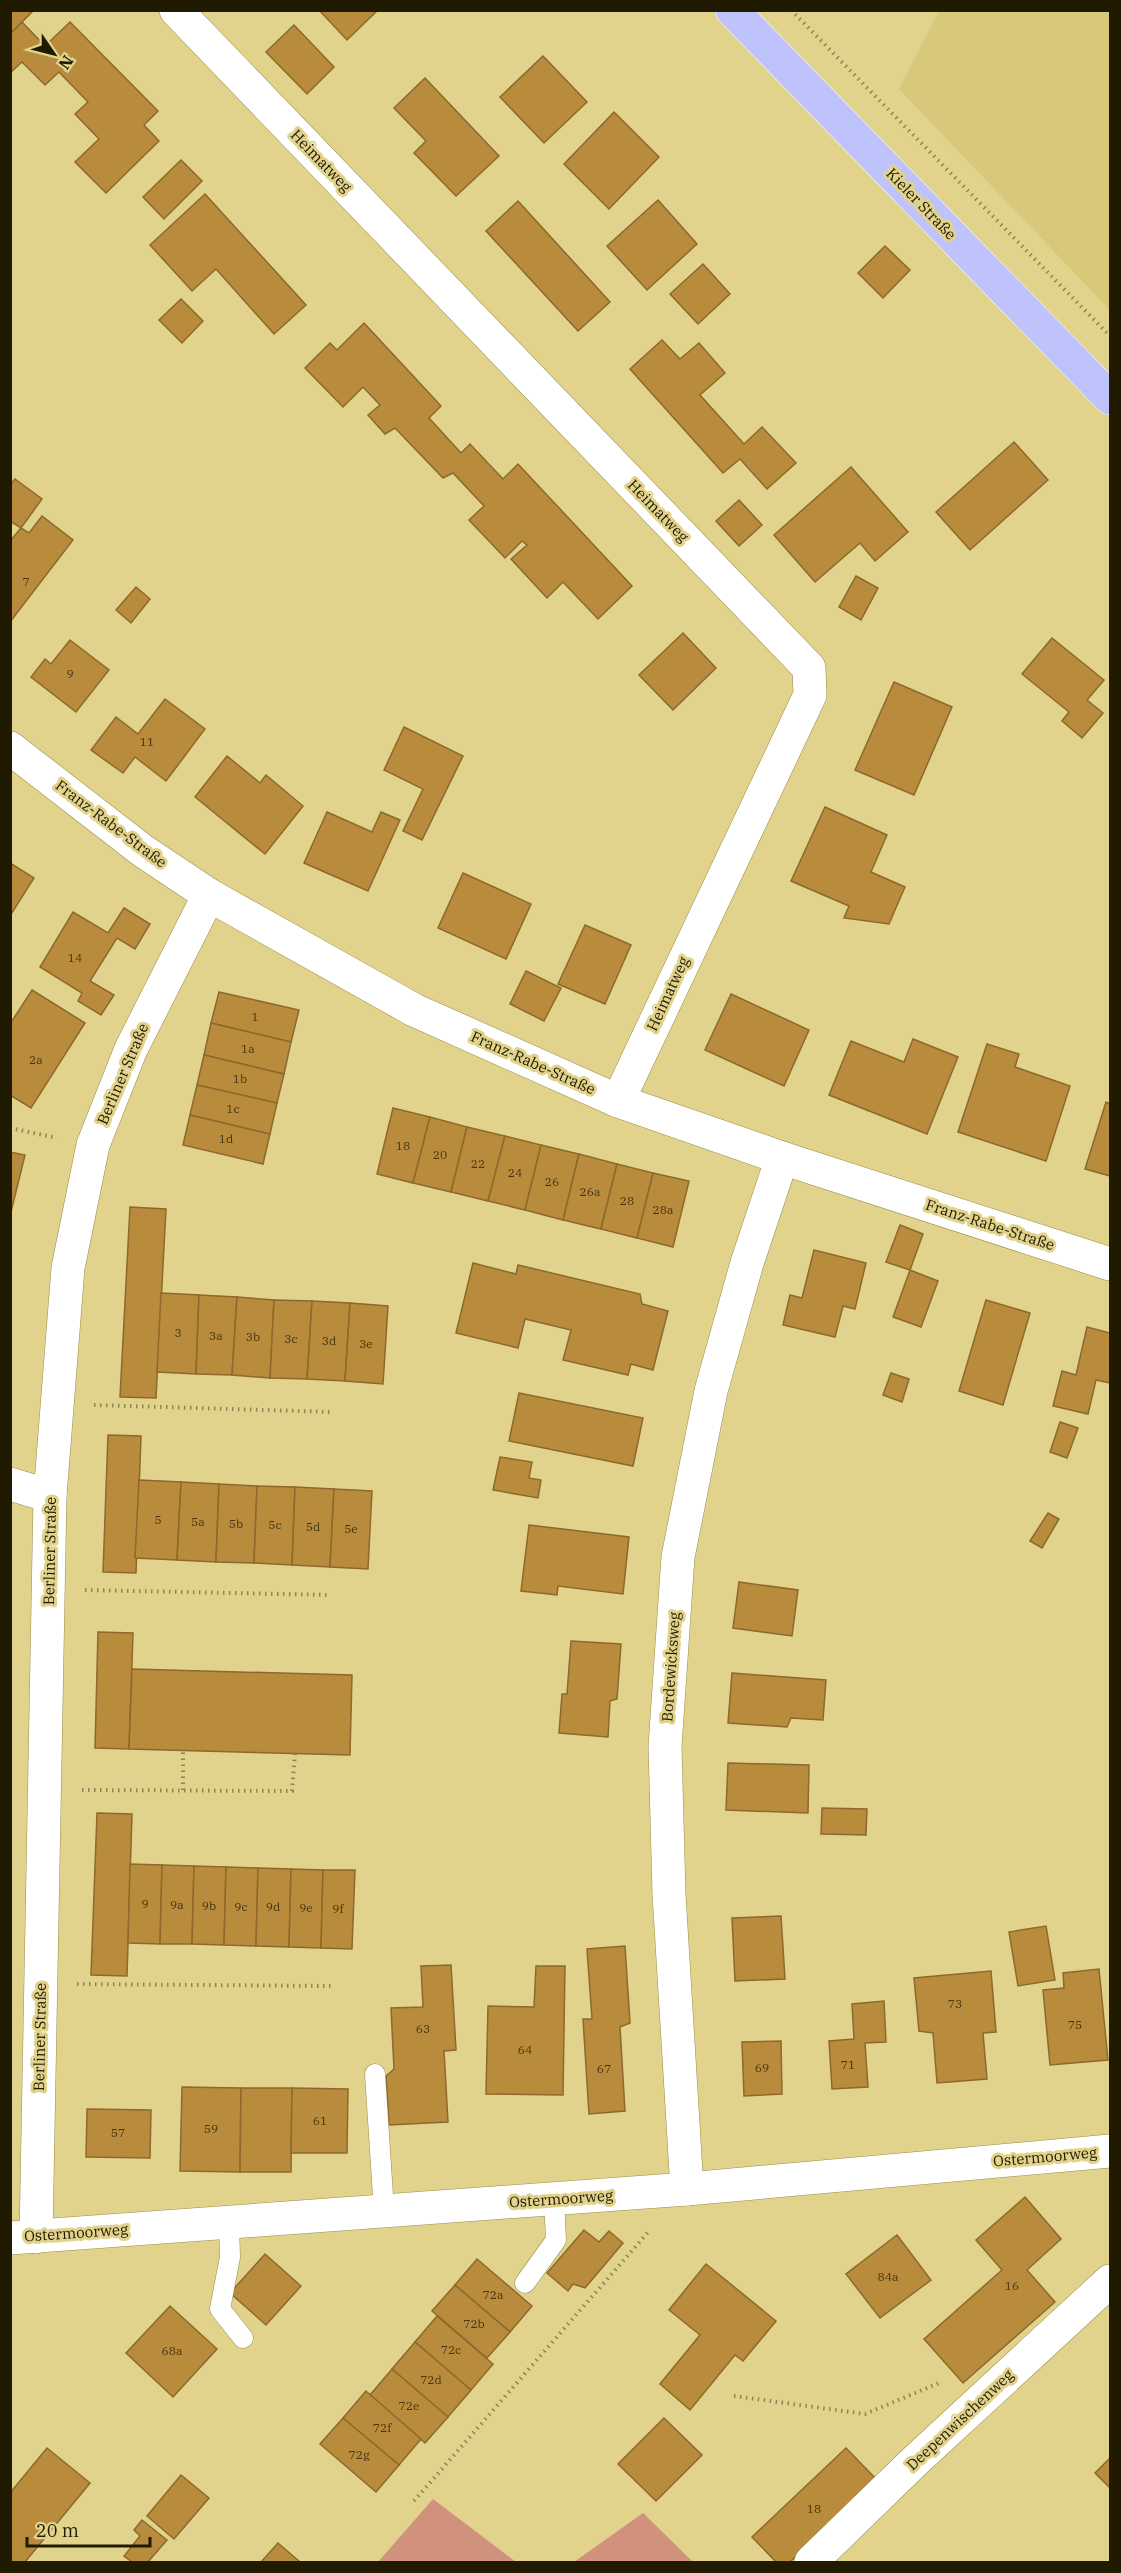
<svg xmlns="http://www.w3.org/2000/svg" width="1121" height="2573" font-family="'IBM Plex Serif',serif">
	<rect width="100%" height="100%" fill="#e1d38c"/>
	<!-- built -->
	<path fill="#d8c879" d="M939 11H1110V310L899 89Z"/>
	<!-- green -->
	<g fill="#d0917d">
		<path d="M433 2499 516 2562H378Z"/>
		<path d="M643 2513 693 2562H574Z"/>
	</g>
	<!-- building -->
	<g fill="#b88b3d" stroke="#8d692b" stroke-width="1.5">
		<path d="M10 10H34L10 34Z"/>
		<path d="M319 10H378L347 40Z"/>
		<path d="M22 22 45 46 70 22 158 111 144 125 159 141 106 193 75 162 99 139 75 114 88 102 59 72 45 85 22 62 10 73V34Z"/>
		<path d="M294 25 334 67 307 94 266 52Z"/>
		<path d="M543 56 587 102 544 143 500 97Z"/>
		<path d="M425 78 499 156 456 196 414 153 426 141 394 108Z"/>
		<path d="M614 112 659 157 609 209 564 164Z"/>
		<path d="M181 160 202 181 164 219 143 197Z"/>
		<path d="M205 194 306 305 274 334 216 269 192 291 150 245Z"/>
		<path d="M658 200 697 244 647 290 607 246Z"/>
		<path d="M518 201 610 302 578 331 486 231Z"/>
		<path d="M885 246 910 270 883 298 858 273Z"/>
		<path d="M703 264 730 294 698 324 670 294Z"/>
		<path d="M181 299 203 321 182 343 159 320Z"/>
		<path d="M364 323 441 406 429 418 461 453 470 444 503 479 518 464 632 586 598 619 563 582 547 598 511 559 527 545 522 541 505 558 469 520 484 506 453 473 443 478 395 428 385 434 368 415 380 405 363 387 343 407 305 368 330 343 337 350Z"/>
		<path d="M662 340 680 359 699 343 725 373 700 395 744 444 762 427 796 463 767 489 740 459 723 473 630 369Z"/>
		<path d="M1014 442 1048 480 970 550 936 512Z"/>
		<path d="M851 467 908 532 875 561 860 543 815 582 774 535Z"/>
		<path d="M15 479 42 499 21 528 10 521V485Z"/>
		<path d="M739 500 762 525 739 546 716 521Z"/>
		<path d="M42 516 73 540 10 622V541L21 528 29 533Z"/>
		<path d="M856 576 878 588 861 620 839 607Z"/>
		<path d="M136 587 150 599 131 623 116 610Z"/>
		<path d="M683 633 716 668 673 710 639 675Z"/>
		<path d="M1052 638 1104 680 1087 700 1103 713 1082 738 1062 721 1069 712 1022 674Z"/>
		<path d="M70 640 109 670 76 712 31 677 45 659 51 664Z"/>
		<path d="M894 682 952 707 914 795 855 770Z"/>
		<path d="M165 699 205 729 166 781 135 757 123 773 91 750 116 717 138 734Z"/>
		<path d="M404 727 463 756 422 840 403 831 423 789 384 770Z"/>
		<path d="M227 756 260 783 266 775 303 806 265 854 195 797Z"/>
		<path d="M825 807 887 835 871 872 905 887 889 924 844 918 849 906 791 881Z"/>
		<path d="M327 812 372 832 381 812 400 820 368 891 304 863Z"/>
		<path d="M10 863 34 878 10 916Z"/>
		<path d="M463 873 531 904 506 959 438 928Z"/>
		<path d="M124 908 150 924 135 949 117 938 90 981 114 995 101 1015 78 1001 82 993 40 967 73 912 108 933Z"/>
		<path d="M585 925 631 945 605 1004 558 984Z"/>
		<path d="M526 971 561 988 544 1021 510 1004Z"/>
		<path d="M32 990 85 1023 31 1108 10 1095V1024Z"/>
		<path d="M219 992 299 1010 291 1042 211 1023Z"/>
		<path d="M731 994 809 1030 784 1086 705 1050Z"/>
		<path d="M211 1023 291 1042 284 1074 204 1055Z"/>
		<path d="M913 1039 958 1057 927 1134 829 1095 851 1041 904 1062Z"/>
		<path d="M987 1044 1019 1054 1015 1067 1070 1086 1046 1161 958 1132Z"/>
		<path d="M204 1055 284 1074 277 1103 197 1085Z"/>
		<path d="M197 1085 277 1103 270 1134 190 1115Z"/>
		<path d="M1106 1102 1110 1104V1176L1085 1169Z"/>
		<path d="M393 1108 430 1117 413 1183 377 1174Z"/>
		<path d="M190 1115 270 1134 263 1164 183 1145Z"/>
		<path d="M430 1117 467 1127 451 1192 413 1183Z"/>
		<path d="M467 1127 505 1136 488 1201 451 1192Z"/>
		<path d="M505 1136 541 1145 525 1210 488 1201Z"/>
		<path d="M541 1145 579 1154 563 1220 525 1210Z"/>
		<path d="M10 1152 25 1155 10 1216Z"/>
		<path d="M579 1154 617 1164 601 1229 563 1220Z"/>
		<path d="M617 1164 653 1173 637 1238 601 1229Z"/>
		<path d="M653 1173 689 1181 673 1247 637 1238Z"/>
		<path d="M130 1207 166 1209 156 1398 120 1397Z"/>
		<path d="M900 1225 923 1234 910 1270 886 1262Z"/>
		<path d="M814 1250 866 1263 855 1309 843 1306 835 1337 783 1325 790 1295 802 1298Z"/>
		<path d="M473 1263 516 1274 518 1265 640 1294 642 1304 668 1311 653 1370 631 1364 628 1375 563 1360 571 1330 525 1319 518 1348 456 1333Z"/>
		<path d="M910 1270 938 1281 921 1327 893 1317Z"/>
		<path d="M161 1293 199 1295 196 1374 157 1372Z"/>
		<path d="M199 1295 237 1297 232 1375 196 1374Z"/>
		<path d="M237 1297 274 1300 270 1378 232 1375Z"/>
		<path d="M274 1300 312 1301 307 1379 270 1378Z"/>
		<path d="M986 1300 1030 1313 1003 1405 959 1391Z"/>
		<path d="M312 1301 350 1303 345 1381 307 1379Z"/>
		<path d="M350 1303 388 1306 383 1384 345 1381Z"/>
		<path d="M1087 1327 1110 1333V1383L1096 1380 1088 1414 1053 1406 1062 1371 1076 1375Z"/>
		<path d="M891 1373 909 1379 902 1402 883 1395Z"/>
		<path d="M519 1393 643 1418 633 1466 509 1441Z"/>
		<path d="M1060 1422 1078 1428 1067 1458 1050 1452Z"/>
		<path d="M108 1435 141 1436 136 1573 103 1572Z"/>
		<path d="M500 1457 532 1462 529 1478 541 1480 538 1498 493 1490Z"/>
		<path d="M139 1480 181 1482 177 1560 135 1558Z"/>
		<path d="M181 1482 219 1484 216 1562 177 1560Z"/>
		<path d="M219 1484 257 1486 254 1563 216 1562Z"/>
		<path d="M257 1486 295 1487 292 1565 254 1563Z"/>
		<path d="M295 1487 334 1489 330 1567 292 1565Z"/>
		<path d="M334 1489 372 1491 368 1569 330 1567Z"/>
		<path d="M1048 1513 1059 1519 1042 1548 1030 1541Z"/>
		<path d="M529 1525 629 1537 623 1594 558 1586 557 1595 521 1591Z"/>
		<path d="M739 1582 798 1590 792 1636 733 1628Z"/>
		<path d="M98 1632 133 1633 129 1749 95 1748Z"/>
		<path d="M571 1641 621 1644 617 1699 610 1701 608 1737 559 1733 562 1694H567Z"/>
		<path d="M132 1669 352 1675 350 1755 129 1749Z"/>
		<path d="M732 1673 826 1680 823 1720 791 1718 787 1727 728 1723Z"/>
		<path d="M728 1763 809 1765 808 1813 726 1810Z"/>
		<path d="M822 1808 867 1809 866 1835 821 1834Z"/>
		<path d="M97 1813 132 1814 127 1976 91 1975Z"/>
		<path d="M130 1864 162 1865 160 1944 128 1943Z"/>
		<path d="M162 1865 194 1866 192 1944H160Z"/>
		<path d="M194 1866 226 1867 224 1945 192 1944Z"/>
		<path d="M226 1867 258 1868 256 1946 224 1945Z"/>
		<path d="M258 1868 291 1869 289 1947 256 1946Z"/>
		<path d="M291 1869 323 1870 321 1948 289 1947Z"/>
		<path d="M323 1870H355L352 1949 321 1948Z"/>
		<path d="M781 1916 785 1979 735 1981 732 1918Z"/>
		<path d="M1046 1926 1055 1980 1018 1986 1009 1932Z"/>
		<path d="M625 1946 630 2023 620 2027 625 2111 589 2114 583 2019H592L587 1949Z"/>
		<path d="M451 1965 456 2050 444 2051 448 2122 389 2125 386 2076 394 2069 391 2008 423 2007 421 1966Z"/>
		<path d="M536 1966H565L563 2095 486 2094 488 2006 534 2007Z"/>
		<path d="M1099 1969 1108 2060 1050 2065 1043 1990 1064 1988 1063 1973Z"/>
		<path d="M991 1971 996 2032 983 2033 987 2079 937 2083 933 2033 919 2031 914 1978Z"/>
		<path d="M884 2001 886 2042 865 2043 868 2087 832 2089 829 2041 854 2039 852 2004Z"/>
		<path d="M781 2041 782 2094 744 2096 742 2042Z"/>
		<path d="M182 2087 241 2088 240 2172 180 2171Z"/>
		<path d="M241 2088H292L291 2172H240Z"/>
		<path d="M292 2088 348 2089 347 2153H291Z"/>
		<path d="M87 2109 151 2110 150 2158 86 2157Z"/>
		<path d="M1025 2197 1061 2239 1027 2270 1055 2302 963 2383 924 2339 1002 2270 976 2240Z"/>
		<path d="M584 2230 599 2242 609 2231 623 2243 585 2288 573 2284 568 2291 547 2273Z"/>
		<path d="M897 2235 931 2280 880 2318 846 2274Z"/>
		<path d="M265 2254 301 2286 266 2325 230 2293Z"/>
		<path d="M477 2259 532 2306 510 2332 455 2285Z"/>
		<path d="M706 2264 776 2321 743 2361 735 2355 690 2410 660 2384 700 2335 669 2310Z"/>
		<path d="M455 2285 510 2332 487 2358 432 2311Z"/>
		<path d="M170 2306 217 2349 173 2397 126 2353Z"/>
		<path d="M437 2316 493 2364 471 2390 415 2342Z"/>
		<path d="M415 2342 471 2390 448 2417 392 2369Z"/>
		<path d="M392 2369 448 2417 425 2443 370 2395Z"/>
		<path d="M366 2391 421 2439 399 2465 343 2418Z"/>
		<path d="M343 2418 399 2465 376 2492 320 2444Z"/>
		<path d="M664 2418 702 2455 656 2501 618 2464Z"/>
		<path d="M47 2448 90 2483 25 2562H10V2493Z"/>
		<path d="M846 2448 877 2480 790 2562H776L752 2537Z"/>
		<path d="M1110 2458V2488L1095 2473Z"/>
		<path d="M181 2475 209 2498 174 2539 147 2516Z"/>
		<path d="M142 2520 167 2540 148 2562H132L124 2556 140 2536 134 2530Z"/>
		<path d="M278 2543 300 2562H261Z"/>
	</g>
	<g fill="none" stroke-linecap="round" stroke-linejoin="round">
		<!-- lane casing -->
		<g stroke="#9a8c47" stroke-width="21">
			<g id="lane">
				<path d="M375 2074 384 2211"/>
				<path d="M229 2223 230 2257 220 2309 243 2338"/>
				<path d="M525 2283 556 2240 554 2199"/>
			</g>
		</g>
		<!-- street casing -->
		<g stroke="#9a8c47" stroke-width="34">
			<g id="street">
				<path d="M176 10 809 668 810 695 618 1101"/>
				<path d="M10 748 143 851 209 895 414 1010 618 1101 782 1158 1110 1264"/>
				<path d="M10 1484 50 1496"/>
				<path d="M687 2189 669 1894 665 1746 678 1557 711 1391 747 1263 782 1158"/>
				<path d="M36 2237 50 1496 68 1268 93 1145 131 1049 209 895"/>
				<path d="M10 2238 687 2189 1110 2151"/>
				<path d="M811 2562 915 2461 1110 2281"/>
			</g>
		</g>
		<!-- primary casing -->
		<g stroke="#fff" stroke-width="34">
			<path id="primary" d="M732 10 1110 398"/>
		</g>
		<!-- path -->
		<g stroke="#8f8551" stroke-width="4" stroke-dasharray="1.5 4.5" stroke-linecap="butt">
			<path d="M791 10 1110 336"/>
			<path d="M10 1128 57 1138"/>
			<path d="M94 1405 333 1412"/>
			<path d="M85 1590 330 1595"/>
			<path d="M82 1790 292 1791 295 1753"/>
			<path d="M183 1790V1750"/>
			<path d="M77 1984 331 1986"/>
			<path d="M734 2396 865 2414 939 2383"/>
			<path d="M414 2501 650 2230"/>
		</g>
		<!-- lane -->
		<use href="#lane" stroke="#fff" stroke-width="20"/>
		<!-- street -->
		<use href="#street" stroke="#fff" stroke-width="33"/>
		<!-- primary -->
		<use href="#primary" stroke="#bec3fb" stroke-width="33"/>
	</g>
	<g text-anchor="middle" stroke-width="6" stroke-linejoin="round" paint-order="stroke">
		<!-- number labels -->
		<g font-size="12" fill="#46360f">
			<text x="26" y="586">7</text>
			<text x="70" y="678">9</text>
			<text x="147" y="746">11</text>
			<text x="75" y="962">14</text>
			<text x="255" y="1021">1</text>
			<text x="248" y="1053">1a</text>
			<text x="36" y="1064">2a</text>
			<text x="240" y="1083">1b</text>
			<text x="233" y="1113">1c</text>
			<text x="226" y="1143">1d</text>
			<text x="403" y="1150">18</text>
			<text x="440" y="1159">20</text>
			<text x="478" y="1168">22</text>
			<text x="515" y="1177">24</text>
			<text x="552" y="1186">26</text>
			<text x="590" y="1196">26a</text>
			<text x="627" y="1205">28</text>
			<text x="663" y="1214">28a</text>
			<text x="178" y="1337">3</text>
			<text x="216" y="1340">3a</text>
			<text x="253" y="1341">3b</text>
			<text x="291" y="1343">3c</text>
			<text x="329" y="1345">3d</text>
			<text x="366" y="1348">3e</text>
			<text x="158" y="1524">5</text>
			<text x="198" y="1526">5a</text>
			<text x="236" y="1528">5b</text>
			<text x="275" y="1529">5c</text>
			<text x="313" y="1531">5d</text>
			<text x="351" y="1533">5e</text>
			<text x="145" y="1908">9</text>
			<text x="177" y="1909">9a</text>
			<text x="209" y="1910">9b</text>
			<text x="241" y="1911">9c</text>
			<text x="273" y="1911">9d</text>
			<text x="306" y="1912">9e</text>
			<text x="338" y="1913">9f</text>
			<text x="955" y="2008">73</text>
			<text x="1075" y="2029">75</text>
			<text x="423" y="2033">63</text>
			<text x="525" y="2054">64</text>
			<text x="848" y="2069">71</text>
			<text x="762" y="2072">69</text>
			<text x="604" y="2073">67</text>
			<text x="320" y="2125">61</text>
			<text x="211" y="2133">59</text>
			<text x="118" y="2137">57</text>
			<text x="888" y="2281">84a</text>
			<text x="1012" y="2290">16</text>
			<text x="493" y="2299">72a</text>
			<text x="474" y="2328">72b</text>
			<text x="451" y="2354">72c</text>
			<text x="172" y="2355">68a</text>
			<text x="431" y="2384">72d</text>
			<text x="409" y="2410">72e</text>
			<text x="382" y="2432">72f</text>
			<text x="359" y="2459">72g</text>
			<text x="814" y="2513">18</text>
		</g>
		<!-- street labels -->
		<g font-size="15" fill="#201a00" stroke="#e1d38c">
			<text transform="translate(321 161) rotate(46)" y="5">Heimatweg</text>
			<text transform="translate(921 204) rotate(46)" y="5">Kieler Straße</text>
			<text transform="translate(658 511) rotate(46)" y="5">Heimatweg</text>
			<text transform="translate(111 824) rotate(37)" y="5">Franz-Rabe-Straße</text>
			<text transform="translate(668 994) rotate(-65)" y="5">Heimatweg</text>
			<text transform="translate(533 1063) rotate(24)" y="5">Franz-Rabe-Straße</text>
			<text transform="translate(123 1074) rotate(-67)" y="5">Berliner Straße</text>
			<text transform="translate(990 1225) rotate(18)" y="5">Franz-Rabe-Straße</text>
			<text transform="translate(50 1551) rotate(-89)" y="5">Berliner Straße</text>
			<text transform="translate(671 1667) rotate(-86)" y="5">Bordewicksweg</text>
			<text transform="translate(40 2037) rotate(-89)" y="5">Berliner Straße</text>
			<text transform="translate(1045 2157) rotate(-5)" y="5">Ostermoorweg</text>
			<text transform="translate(561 2199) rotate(-4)" y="5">Ostermoorweg</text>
			<text transform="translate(76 2233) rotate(-4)" y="5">Ostermoorweg</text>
			<text transform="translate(960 2420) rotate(-43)" y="5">Deepenwischenweg</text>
		</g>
	</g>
	<!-- border -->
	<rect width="1121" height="2573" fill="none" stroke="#201a00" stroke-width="24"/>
	<!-- north arrow -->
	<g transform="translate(54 54) rotate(125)" stroke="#e1d38c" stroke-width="4.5" paint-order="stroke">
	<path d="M0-4.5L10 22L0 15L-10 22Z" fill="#201a00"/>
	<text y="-9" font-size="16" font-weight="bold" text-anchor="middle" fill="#201a00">N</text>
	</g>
	<!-- scale -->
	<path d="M27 2537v9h123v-9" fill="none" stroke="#201a00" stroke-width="3"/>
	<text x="36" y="2537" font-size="18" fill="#201a00" stroke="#e1d38c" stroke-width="4.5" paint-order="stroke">20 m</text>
</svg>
